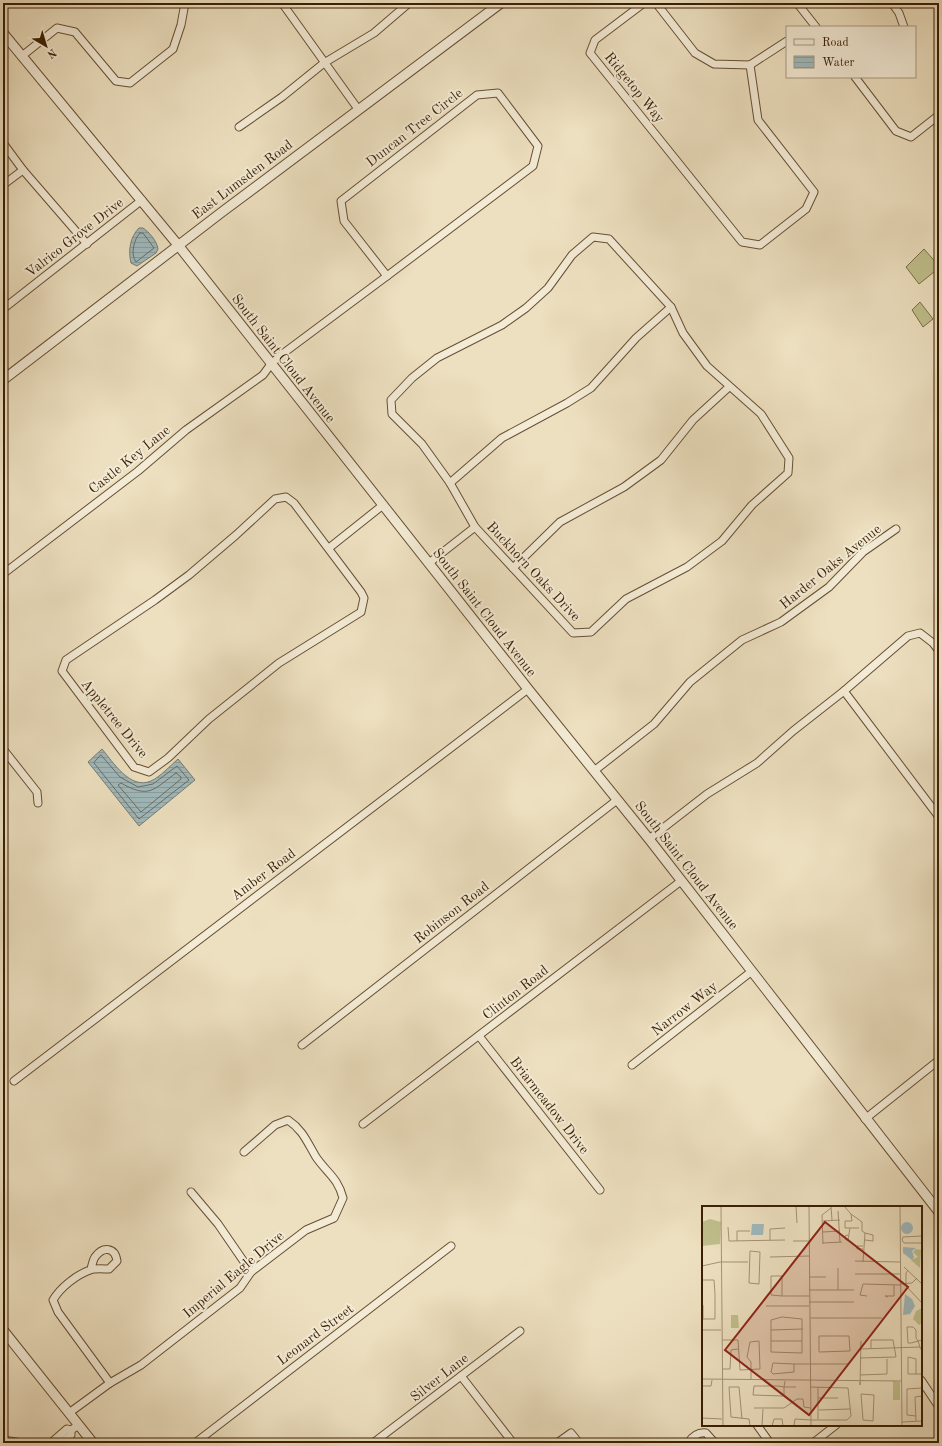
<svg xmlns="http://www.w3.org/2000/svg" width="942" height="1446" font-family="'Old Standard TT',serif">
	<defs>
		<pattern id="water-rules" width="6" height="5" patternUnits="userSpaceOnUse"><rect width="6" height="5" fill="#9fbabe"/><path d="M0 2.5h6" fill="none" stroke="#8a9fa2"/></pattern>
	</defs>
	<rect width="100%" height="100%" fill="#ede0c0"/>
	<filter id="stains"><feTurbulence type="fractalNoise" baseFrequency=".005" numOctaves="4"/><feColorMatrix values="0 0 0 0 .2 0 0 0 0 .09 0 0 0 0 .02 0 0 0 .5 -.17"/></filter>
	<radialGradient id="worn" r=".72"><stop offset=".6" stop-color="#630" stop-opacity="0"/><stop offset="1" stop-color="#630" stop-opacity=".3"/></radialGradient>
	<!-- pitch -->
	<g fill="#c0c08d" stroke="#7d7048">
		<path d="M924 249 939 266V268L919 284 906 267Z"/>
		<path d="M920 302 933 319 923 327 912 310Z"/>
	</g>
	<!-- water -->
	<g fill="url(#water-rules)" stroke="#777c73">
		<path d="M139 228H143C149 232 157 241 158 249L156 253 137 266 131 263C128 251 130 237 139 228Z"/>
		<path d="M102 749C113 762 130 790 151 781 160 777 170 766 178 759L195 780 139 826 88 762Z"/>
	</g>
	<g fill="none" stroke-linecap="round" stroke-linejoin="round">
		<!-- shore -->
		<g stroke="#6c6c60" stroke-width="1">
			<path d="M140 233H143L154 248 136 262C130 254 134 239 140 233Z"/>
			<path d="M101 755 120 777 138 787 153 784 177 766 189 780 139 819 94 763Z"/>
			<path d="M176 773 181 777V779L141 812 118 785 121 783C149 799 153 790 176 773Z"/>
		</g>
		<!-- minor casing -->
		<g stroke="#674f32" stroke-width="9">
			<g id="minor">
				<path d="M282 3 358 109"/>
				<path d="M644 3 595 40 590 53 742 242 760 245 806 209 814 192 758 120 750 65"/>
				<path d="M656 3 695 53 714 64 750 65"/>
				<path d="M797 3 816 27"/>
				<path d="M892 3 899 13 904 27"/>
				<path d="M22 56 57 28 75 32 116 81 130 83 173 49 181 25 185 3"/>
				<path d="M750 65 787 41"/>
				<path d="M855 77 896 131 911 137 939 115"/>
				<path d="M498 93 538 146 533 166 387 276 344 221 341 201 477 95Z"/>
				<path d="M239 127 282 97 324 63 374 33 409 3"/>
				<path d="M3 143 23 170 87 244"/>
				<path d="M3 185 23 170"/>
				<path d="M593 237 609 239 671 307 683 333 707 366 761 414 789 458 788 473 752 505 722 541 687 567 626 599 591 632 573 633 475 527 450 483 422 444 392 414 391 400 412 378 437 358 502 325 526 308 548 288 572 255Z"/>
				<path d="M3 309 142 200"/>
				<path d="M450 483 502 438 567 403 591 388 636 338 671 307"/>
				<path d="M286 497 294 503 361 592 364 598 361 612 279 663 209 719 168 758 149 772 134 767 62 671 66 660 155 600 189 575 236 535 275 499Z"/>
				<path d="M329 548 383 505"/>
				<path d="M429 563 475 527"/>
				<path d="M513 568 560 522 624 487 661 460 693 420 729 387"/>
				<path d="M3 574 138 471 186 430 263 375 271 364 281 355 387 276"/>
				<path d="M939 651 933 643 920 633 908 636 844 691 939 817"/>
				<path d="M3 749 37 792 38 803"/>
				<path d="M594 771 654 724 690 682 742 640 781 622 829 587 863 552 896 529"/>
				<path d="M649 839 707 794 757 763 793 731 844 691"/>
				<path d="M479 1036 600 1190"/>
				<path d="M302 1045 617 800"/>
				<path d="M632 1065 752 971"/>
				<path d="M14 1081 528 689"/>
				<path d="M865 1119 939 1060"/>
				<path d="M363 1124 681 881"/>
				<path d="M191 1192 218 1224 251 1272"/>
				<path d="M91 1269C92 1265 93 1260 95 1257 103 1246 115 1247 117 1261L109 1269C103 1269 95 1268 90 1270 76 1275 60 1288 53 1300L58 1312 110 1383"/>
				<path d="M461 1376 513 1443"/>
				<path d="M921 1380 939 1407"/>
				<path d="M69 1413 110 1383 141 1365 240 1288 251 1272 306 1230 334 1218 343 1198C338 1178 327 1173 316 1157 307 1142 303 1130 288 1120L275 1125 244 1152"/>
				<path d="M757 1425 770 1443"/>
				<path d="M3 1440 22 1443"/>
				<path d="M51 1443 67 1429 71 1430 79 1425"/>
				<path d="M61 1443 71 1435V1430"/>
				<path d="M195 1443 451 1246"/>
				<path d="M373 1443 520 1331"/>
				<path d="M557 1443 571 1433 579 1443"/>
				<path d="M688 1443C692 1437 698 1432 706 1433L715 1443"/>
				<path d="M813 1443 836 1425"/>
			</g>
		</g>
		<!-- tertiary casing -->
		<g stroke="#674f32" stroke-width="11">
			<g id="tertiary">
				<path d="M3 33 178 245 528 689 649 839 939 1212"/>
				<path d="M3 380 222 212 501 3"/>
				<path d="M3 1330 93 1443"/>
			</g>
		</g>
		<!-- minor -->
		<use href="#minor" stroke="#f3ebd6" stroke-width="7"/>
		<!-- tertiary -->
		<use href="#tertiary" stroke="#f3ebd6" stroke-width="9"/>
	</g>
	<g text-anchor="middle" stroke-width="4" stroke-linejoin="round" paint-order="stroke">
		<!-- street labels -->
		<g font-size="14" fill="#3a1f02" stroke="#f3ebd6">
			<text transform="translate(635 87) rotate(51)" y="5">Ridgetop Way</text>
			<text transform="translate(414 127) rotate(-38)" y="5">Duncan Tree Circle</text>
			<text transform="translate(242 179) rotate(-37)" y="5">East Lumsden Road</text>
			<text transform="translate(74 237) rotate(-38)" y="5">Valrico Grove Drive</text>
			<text transform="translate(284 358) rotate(52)" y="5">South Saint Cloud Avenue</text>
			<text transform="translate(129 459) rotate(-39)" y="5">Castle Key Lane</text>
			<text transform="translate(830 566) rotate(-39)" y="5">Harder Oaks Avenue</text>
			<text transform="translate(534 571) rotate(47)" y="5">Buckhorn Oaks Drive</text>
			<text transform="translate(485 612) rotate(52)" y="5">South Saint Cloud Avenue</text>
			<text transform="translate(115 718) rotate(51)" y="5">Appletree Drive</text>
			<text transform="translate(687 865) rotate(52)" y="5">South Saint Cloud Avenue</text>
			<text transform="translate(263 874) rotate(-37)" y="5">Amber Road</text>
			<text transform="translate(451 912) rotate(-38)" y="5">Robinson Road</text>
			<text transform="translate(515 992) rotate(-38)" y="5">Clinton Road</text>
			<text transform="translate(684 1008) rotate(-38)" y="5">Narrow Way</text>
			<text transform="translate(550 1105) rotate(52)" y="5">Briarmeadow Drive</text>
			<text transform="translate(233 1274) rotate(-40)" y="5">Imperial Eagle Drive</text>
			<text transform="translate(315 1334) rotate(-37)" y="5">Leonard Street</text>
			<text transform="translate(439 1377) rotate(-38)" y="5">Silver Lane</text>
		</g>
	</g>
	<!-- overview -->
	<g transform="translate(702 1206)">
		<rect width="220" height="220" fill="#ede0c0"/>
		<path d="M8 13 19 16 18 38 0 40V16ZM220 102 219 118 217 119 211 113 214 105ZM191 175 198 176V194H191Z" fill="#c0c08d"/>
		<path d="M214 43 219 44 218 62 209 54 216 51 211 46Z" fill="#c0c08d"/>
		<path d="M29 109H36L37 122H29Z" fill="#c0c08d"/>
		<path d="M199 22a6 6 0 1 1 12 0a6 6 0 1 1-12 0ZM50 18H62L61 29H49ZM201 41 214 42 210 45 212 51 210 54 201 47ZM203 88 210 93 213 100 208 108 201 109Z" fill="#9fbabe"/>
		<path fill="none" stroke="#a59374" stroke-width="1" d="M19 0 21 220M94 0 95 17M107 0 109 220M129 0 130 14M142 0 149 8 150 15H143V22H157M198 0 200 220M136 5 138 36M149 8 160 16V25L163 27 161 56M121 15 138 14M26 21 27 35 83 34M121 26 138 25M163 27 171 29V35L163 34M146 29 143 30 144 34H146L148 22M220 30 201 31 200 34 202 37H220M68 34V23L83 22M35 35V25H48M91 35H107M121 37 140 36M121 38 120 9 129 2M161 43H155V40H161M48 45 58 46 57 78 47 77ZM68 51 107 50M153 55 198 56M0 60 18 56H46M202 61 220 78M136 62V84M206 64 204 67V80L220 97M153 68H198M69 70H80V90L69 89ZM107 71H124M0 74H12L13 88V113H0M198 78 210 77 215 72M107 84H152M80 90H107M165 90 158 89 161 78 198 79M186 91 183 90H192V79M107 96H152M1 99V113M64 100H107M80 111 100 113V147L69 146V114ZM108 112H180M0 124H19M69 124 101 123M117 130H147L148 145 117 146ZM20 134H36L38 164 58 163 57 135 48 136 45 151M220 134 216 135 209 137H206L205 121H211L214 124V132L216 135 218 141 220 145M69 135H100M158 143 218 141M45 151 49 156V174M158 152 194 151 191 134H169V143M71 157 92 158V166L71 168 69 166ZM92 158H147M20 163H28L29 144 36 143M214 168V153L206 151V168H220M158 169 185 168V153M0 173 199 175M83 175 82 181V189L81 190 51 189 52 180H76L82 181H94M158 176V179L159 135M0 180H9L10 174M108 181 146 182 149 210 145 214H109M116 181V213M159 188 172 189 171 215 161 214ZM116 192H136M52 202H82L95 193H101L102 201 109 202M117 204 148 203M214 210 205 209V183L220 182M0 212 20 213M40 213 37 181H27L29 211 47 213 48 220M214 215 213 191 220 190M200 216 220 215M60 220 61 203M70 220 72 213H80L81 220M92 220 93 213 109 214"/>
		<path fill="#8f2418" fill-opacity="0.15" stroke="#8f2418" stroke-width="2" d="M123 16 206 81 107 209 23 144Z"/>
		<rect width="220" height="220" fill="none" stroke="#3a1f02" stroke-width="2"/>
	</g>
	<!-- margin -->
	<rect width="942" height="1446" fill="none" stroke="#ede0c0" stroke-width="16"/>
	<rect x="4" y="4" width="934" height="1438" fill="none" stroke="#3a1f02" stroke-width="2"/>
	<rect x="8" y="8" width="926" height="1430" fill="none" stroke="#3a1f02"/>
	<!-- legend -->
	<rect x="786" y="26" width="130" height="52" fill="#f3ebd6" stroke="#a99981"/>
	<rect x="794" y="39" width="20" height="6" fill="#f3ebd6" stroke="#a99981"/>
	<text x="822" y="46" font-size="12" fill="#3a1f02">Road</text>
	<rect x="794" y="56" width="20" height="12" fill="url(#water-rules)" stroke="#a99981"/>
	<text x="822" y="66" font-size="12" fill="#3a1f02">Water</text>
	<!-- north arrow -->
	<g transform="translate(46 46) rotate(142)" stroke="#f3ebd6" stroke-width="3" paint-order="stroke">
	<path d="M0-3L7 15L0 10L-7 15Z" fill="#3a1f02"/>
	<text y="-6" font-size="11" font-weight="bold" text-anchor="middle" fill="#3a1f02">N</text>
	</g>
	<rect width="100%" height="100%" filter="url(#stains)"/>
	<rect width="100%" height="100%" fill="url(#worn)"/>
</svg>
